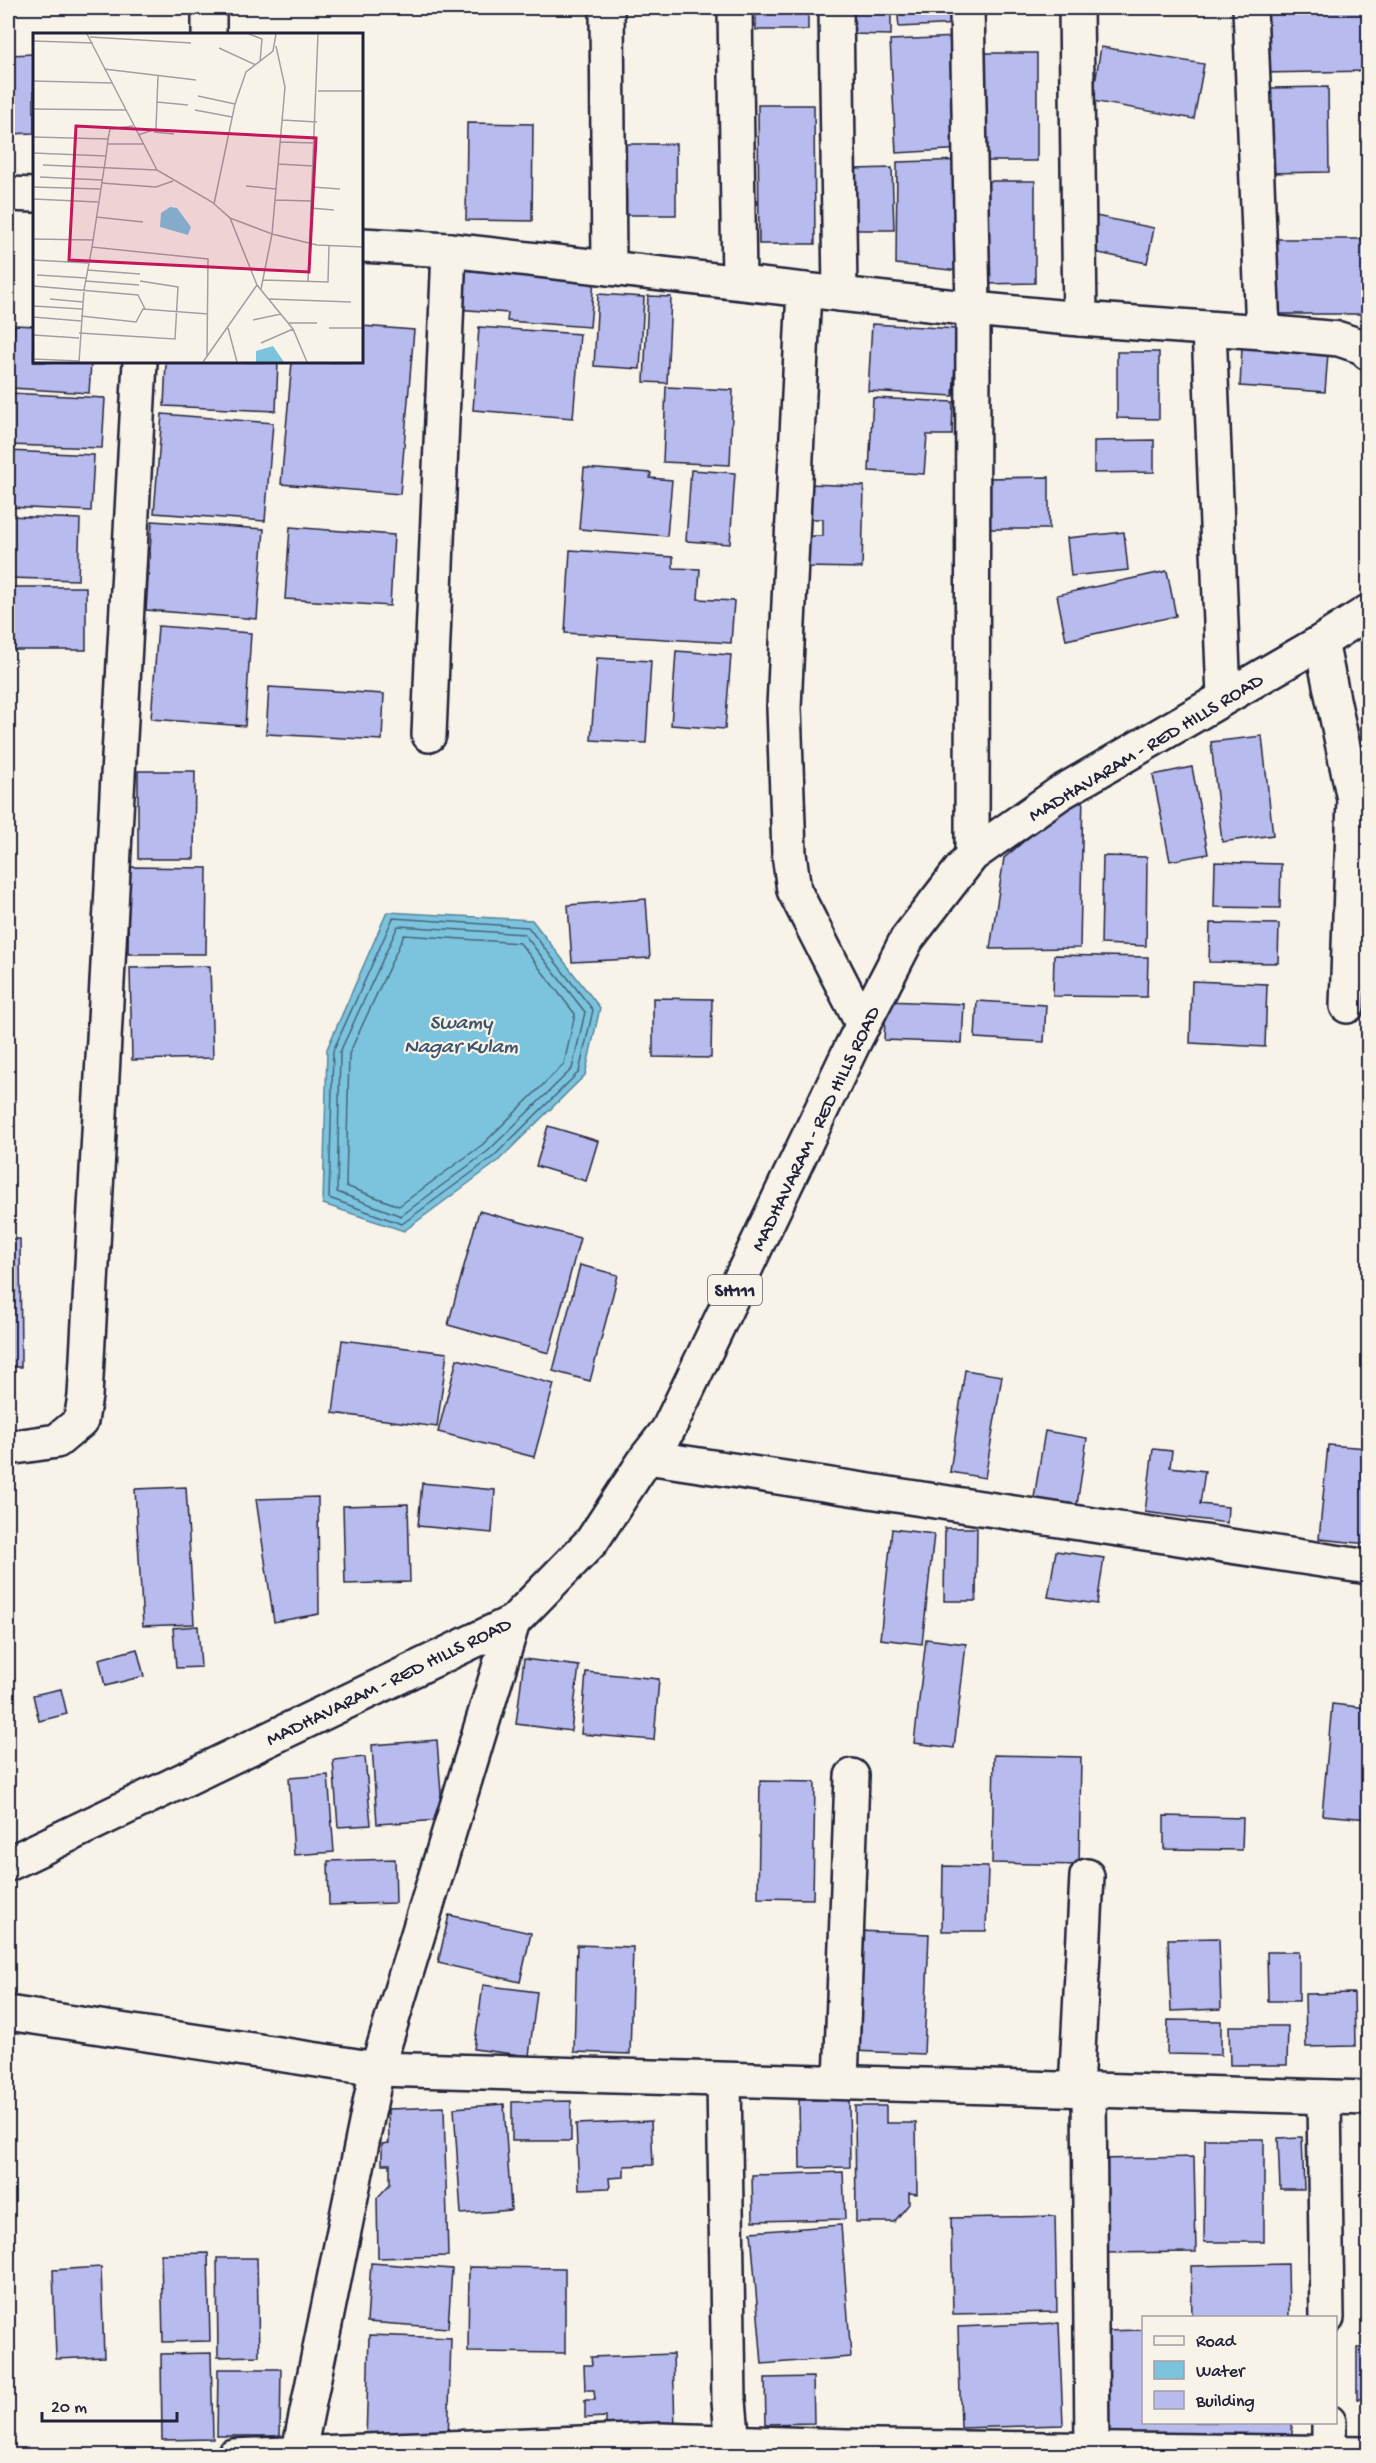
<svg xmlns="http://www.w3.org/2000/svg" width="1376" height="2463" font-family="'Gochi Hand',sans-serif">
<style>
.water{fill:#7cc4dd;stroke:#58839c;stroke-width:1.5}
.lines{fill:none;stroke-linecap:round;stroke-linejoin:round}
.shore{stroke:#46637c;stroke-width:1.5}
.building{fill:#b7bbed;stroke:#22223b;stroke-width:1.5}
.minor-casing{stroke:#22223b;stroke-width:38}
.major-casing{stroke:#22223b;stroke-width:38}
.minor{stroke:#f7f3e8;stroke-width:33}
.major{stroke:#f7f3e8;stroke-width:33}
.labels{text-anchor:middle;stroke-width:4.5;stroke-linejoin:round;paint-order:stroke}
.shield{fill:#f7f3e8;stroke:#62616f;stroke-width:1.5}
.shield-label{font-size:18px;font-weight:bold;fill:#22223b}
.street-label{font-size:20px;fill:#22223b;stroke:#f7f3e8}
.water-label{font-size:21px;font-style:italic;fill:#3d536c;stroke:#f7f3e8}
.inset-road{fill:none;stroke:#a29fa3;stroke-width:1.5}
.view{fill:#c2185b;fill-opacity:0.15;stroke:#c2185b;stroke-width:3}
.inset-edge{fill:none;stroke:#22223b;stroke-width:3}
</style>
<rect width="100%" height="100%" fill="#f7f3e8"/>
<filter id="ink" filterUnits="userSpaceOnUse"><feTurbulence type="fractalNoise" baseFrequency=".0167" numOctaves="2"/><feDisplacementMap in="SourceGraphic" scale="12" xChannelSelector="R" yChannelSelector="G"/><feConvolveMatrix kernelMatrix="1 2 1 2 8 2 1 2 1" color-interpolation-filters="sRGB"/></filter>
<g filter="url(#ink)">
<polygon class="water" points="387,912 532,920 600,1008 585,1075 497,1162 404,1231 323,1204 327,1049"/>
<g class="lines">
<g class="shore">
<polygon points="393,918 528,927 593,1010 579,1072 493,1157 402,1224 329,1198 333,1051"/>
<polygon points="398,926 524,934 585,1012 572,1069 488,1151 401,1216 337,1192 340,1052"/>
<polygon points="404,935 520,943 575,1014 564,1064 482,1145 399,1206 346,1186 349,1054"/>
</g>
</g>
<g class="building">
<rect x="756" y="8" width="52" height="22"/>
<polygon points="851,8 891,8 891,35 850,34"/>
<polygon points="897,8 959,8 960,24 899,27"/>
<polygon points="1259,8 1368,8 1368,71 1259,73"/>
<polygon points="959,37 965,149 896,153 890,40"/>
<polygon points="1101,47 1204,64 1194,119 1092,101"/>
<polygon points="980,53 1037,53 1037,161 981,161"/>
<polygon points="34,54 34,133 8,134 8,55"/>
<polygon points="1328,87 1329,172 1269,173 1269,88"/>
<polygon points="758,105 814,105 815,244 759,244"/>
<polygon points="467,123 533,124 532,221 466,220"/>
<rect x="621" y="144" width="55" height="71"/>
<polygon points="968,160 968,272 896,264 897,162"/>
<polygon points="892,168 894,230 854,230 853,169"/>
<polygon points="979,181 1035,181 1035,283 980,284"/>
<polygon points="1091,215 1154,228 1147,263 1084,250"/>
<polygon points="1270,239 1368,239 1368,314 1271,314"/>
<polygon points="459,270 594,279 590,327 507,321 508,313 456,309"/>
<polygon points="598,294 644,297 640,369 594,366"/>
<polygon points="648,296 671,297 667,383 644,382"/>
<polygon points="872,324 957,329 953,396 868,391"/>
<polygon points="15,325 34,326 34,362 91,362 89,393 12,388"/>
<polygon points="362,326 414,330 400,494 281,484 292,362 362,362"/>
<polygon points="479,327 580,334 573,418 473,410"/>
<polygon points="1242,347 1328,353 1325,392 1240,386"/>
<polygon points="1117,352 1159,352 1159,419 1117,418"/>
<polygon points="166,362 278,362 276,411 164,406"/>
<polygon points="666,387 733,390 730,465 663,462"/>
<polygon points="8,393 105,398 102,448 8,445"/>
<polygon points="873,398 953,402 952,435 927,435 924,474 869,471"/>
<polygon points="162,414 273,423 265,521 154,513"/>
<polygon points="1154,440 1154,472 1094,473 1094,441"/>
<polygon points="8,451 94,455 91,511 8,507"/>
<polygon points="584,468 651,473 650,478 672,480 667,536 579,529"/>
<polygon points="691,470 735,473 730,544 686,541"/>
<polygon points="1049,477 1049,529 986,529 985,478"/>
<polygon points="808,484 864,486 862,568 805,567 807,536 823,536 823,519 807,519"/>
<polygon points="8,516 80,519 78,580 8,578"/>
<polygon points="152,521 264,529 257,619 146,610"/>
<polygon points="290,527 394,535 390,606 285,599"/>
<polygon points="1124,532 1128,570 1071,576 1067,538"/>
<polygon points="570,550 673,557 673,568 700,569 698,599 734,601 731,643 565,633"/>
<polygon points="1167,571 1176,616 1066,640 1057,595"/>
<rect x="8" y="587" width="78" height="63"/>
<polygon points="158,626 251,633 245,726 151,719"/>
<polygon points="676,651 731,655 725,729 671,725"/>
<polygon points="597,658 651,661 646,743 591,740"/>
<polygon points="269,687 384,694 382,740 266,734"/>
<polygon points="1262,736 1273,835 1222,842 1211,742"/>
<polygon points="1192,767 1208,854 1170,861 1153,775"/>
<polygon points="138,771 195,771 194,859 138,859"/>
<polygon points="1083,791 1080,948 990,949 1004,858"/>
<polygon points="1103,856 1147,857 1146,946 1101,944"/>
<polygon points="1215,862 1281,864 1280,908 1214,907"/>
<polygon points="129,867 207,868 206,954 128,954"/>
<polygon points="646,899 650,958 572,962 568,905"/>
<polygon points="1210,923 1279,924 1278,963 1209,962"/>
<polygon points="1054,955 1148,957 1147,997 1053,996"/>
<polygon points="210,966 213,1058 132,1060 130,968"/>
<polygon points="1192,981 1267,984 1265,1047 1190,1043"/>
<polygon points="653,998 712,999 711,1058 653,1057"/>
<polygon points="886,1001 964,1004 962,1043 884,1040"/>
<polygon points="977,1001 1046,1005 1044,1042 975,1038"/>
<polygon points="548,1126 598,1141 586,1181 536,1166"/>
<polygon points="479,1211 580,1238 549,1353 448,1325"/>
<polygon points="8,1239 20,1239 21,1367 8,1367"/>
<polygon points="580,1265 618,1275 590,1381 553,1371"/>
<polygon points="342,1340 447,1353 437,1427 333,1413"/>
<polygon points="457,1359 554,1384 534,1457 438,1432"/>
<polygon points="965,1370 1002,1376 985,1478 950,1472"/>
<polygon points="1045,1431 1087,1438 1077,1505 1034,1498"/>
<polygon points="1328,1445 1368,1448 1368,1544 1319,1539"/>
<polygon points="1153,1449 1172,1451 1170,1467 1205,1471 1200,1504 1228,1507 1227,1523 1145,1512"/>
<polygon points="422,1483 495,1490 492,1533 418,1526"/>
<polygon points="186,1487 194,1624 143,1626 135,1489"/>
<polygon points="318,1497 319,1614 274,1622 256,1499"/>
<polygon points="408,1504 410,1582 345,1584 343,1506"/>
<polygon points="945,1528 977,1528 976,1601 944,1601"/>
<polygon points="892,1529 934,1534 922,1644 880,1639"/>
<polygon points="1056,1551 1104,1558 1097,1604 1048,1597"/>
<polygon points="198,1626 201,1667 176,1668 173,1628"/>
<polygon points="926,1639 966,1644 954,1748 914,1743"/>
<polygon points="137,1649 144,1676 105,1686 99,1659"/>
<polygon points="524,1659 579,1666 571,1731 516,1724"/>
<polygon points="586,1672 659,1679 654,1740 581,1734"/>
<polygon points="61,1689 67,1714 39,1721 33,1695"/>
<polygon points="1332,1704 1368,1708 1368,1819 1322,1815"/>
<polygon points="437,1740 443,1820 377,1824 372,1745"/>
<polygon points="994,1755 1081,1757 1079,1865 992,1863"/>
<polygon points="365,1757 371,1825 338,1827 333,1760"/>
<polygon points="328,1775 334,1852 294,1855 289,1778"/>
<polygon points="760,1781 815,1782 813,1899 758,1898"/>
<polygon points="1164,1816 1243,1818 1242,1850 1164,1849"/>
<polygon points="395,1859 396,1903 329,1905 328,1861"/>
<polygon points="943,1866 988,1867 986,1931 942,1931"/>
<polygon points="449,1915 531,1933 520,1982 438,1963"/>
<polygon points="858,1931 929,1934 924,2054 853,2051"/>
<polygon points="1219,1938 1221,2009 1171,2011 1168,1939"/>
<polygon points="577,1945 633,1947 630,2054 574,2052"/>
<polygon points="1267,1952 1299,1952 1299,2001 1268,2001"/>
<polygon points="483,1985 537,1992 529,2056 474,2049"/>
<polygon points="1354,1993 1355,2046 1306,2047 1305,1994"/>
<polygon points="1168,2020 1221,2021 1221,2055 1167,2054"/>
<polygon points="1229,2026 1288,2026 1287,2065 1230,2065"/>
<polygon points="849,2099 850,2167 800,2168 799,2100"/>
<polygon points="571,2101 571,2141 512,2141 512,2102"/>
<polygon points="504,2104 511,2210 461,2214 454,2108"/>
<polygon points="855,2106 886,2106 886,2123 916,2123 917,2194 909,2193 909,2204 894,2222 856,2222"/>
<polygon points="444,2107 448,2256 378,2258 377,2198 390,2184 390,2164 382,2164 382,2144 389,2143 388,2109"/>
<polygon points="651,2121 653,2165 624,2166 624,2177 609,2178 610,2188 579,2189 576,2124"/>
<polygon points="1302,2137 1304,2189 1280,2189 1278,2138"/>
<polygon points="1205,2139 1264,2139 1264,2242 1204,2242"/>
<polygon points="1194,2157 1196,2252 1103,2253 1101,2159"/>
<polygon points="843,2172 845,2219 753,2221 752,2175"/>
<polygon points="1055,2216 1057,2312 953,2314 951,2218"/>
<polygon points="841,2225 851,2357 762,2364 751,2232"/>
<polygon points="208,2253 210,2341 163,2342 161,2254"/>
<polygon points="217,2258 257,2258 259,2356 218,2357"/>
<polygon points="371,2263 452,2269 448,2328 367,2322"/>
<polygon points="1288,2264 1289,2318 1192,2318 1191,2266"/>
<polygon points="101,2267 104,2357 56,2359 53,2270"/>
<polygon points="469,2267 565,2268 565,2353 468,2352"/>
<polygon points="1059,2323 1063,2425 961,2428 958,2327"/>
<polygon points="1144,2330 1144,2422 1292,2422 1292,2437 1102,2441 1100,2331"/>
<polygon points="369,2335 451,2338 448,2444 366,2441"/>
<rect x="1357" y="2348" width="11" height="51"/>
<polygon points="211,2353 213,2439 162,2440 161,2354"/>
<polygon points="673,2354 675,2430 606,2432 606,2417 585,2418 585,2400 595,2400 594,2390 585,2390 584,2365 592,2365 591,2357"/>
<polygon points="218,2369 281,2369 280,2436 217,2436"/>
<polygon points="813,2377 814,2423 766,2424 765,2378"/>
</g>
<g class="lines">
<g class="minor-casing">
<g id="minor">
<polyline points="209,8 209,34"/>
<polyline points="607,8 609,268"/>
<polyline points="735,8 739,282"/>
<polyline points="836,8 840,294"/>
<polyline points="967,8 973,309 972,855"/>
<polyline points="1076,8 1080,319 1263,332"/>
<polyline points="1250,8 1263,332 1339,339 1366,348 1368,353"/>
<polyline points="8,194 34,195"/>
<polyline points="362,245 449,250 973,309 1080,319"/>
<polyline points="804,290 784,707 789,854 794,890 863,1025"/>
<polyline points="1209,329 1224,696"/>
<polyline points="1321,642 1354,799 1368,809"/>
<polyline points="429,735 449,250"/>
<polyline points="1347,1006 1354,799"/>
<polyline points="8,1448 57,1441 81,1421 85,1396 140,362"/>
<polyline points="647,1457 1368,1567"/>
<polyline points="513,1622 377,2069 1368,2098"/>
<polyline points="8,2013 377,2069 298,2456"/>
<polyline points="724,2080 729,2401 733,2444"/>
<polyline points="841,2082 852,1776"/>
<polyline points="1076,2090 1087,1876"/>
<polyline points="1089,2090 1092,2450"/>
<polyline points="1324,2097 1327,2318"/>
<polyline points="1329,2422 1329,2453"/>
<polyline points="233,2456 660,2440 877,2447 1368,2453"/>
</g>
</g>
<g class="major-casing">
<polyline id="major" points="8,1864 513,1622 592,1541 647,1457 668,1430 853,1044 907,939 972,855 1060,793 1321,642 1368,612"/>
</g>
<use href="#minor" class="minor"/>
<use href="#major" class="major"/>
</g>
</g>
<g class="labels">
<rect class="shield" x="708" y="1275" width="54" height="30" rx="4.5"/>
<g class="shield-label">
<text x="735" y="1296">SH111</text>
</g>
<g class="street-label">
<text transform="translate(1145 746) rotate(-31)" y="7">MADHAVARAM - RED HILLS ROAD</text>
<text transform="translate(814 1128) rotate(-64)" y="7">MADHAVARAM - RED HILLS ROAD</text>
<text transform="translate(388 1680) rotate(-26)" y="7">MADHAVARAM - RED HILLS ROAD</text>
</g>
<g class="water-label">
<text x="461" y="1028">Swamy<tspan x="461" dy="24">Nagar Kulam</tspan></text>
</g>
</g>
<g transform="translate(33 33)">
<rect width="330" height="330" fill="#f7f3e8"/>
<path d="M137,174L144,175L158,194L155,202L127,194L128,180ZM240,313L251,329H223V318Z" fill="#7cc4dd"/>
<path class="inset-road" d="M54,1L124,137L179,169L197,185L224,252L260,296L274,329M216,1L229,6L227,29M57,4L158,10M0,8L60,10M186,15L223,32M71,36L163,47M0,48L79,50M285,58H330M165,63L202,71M124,69L155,72M0,76L93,77M162,77L199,84M249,87L284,89M121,99L141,101M105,102L123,96L125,43M0,104L75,106L77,96L100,93M247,109L282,110M74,111H110M0,120L73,123L75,106M245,131L280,133M10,132L124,137M7,144L69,147M68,150L123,154L140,148M213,153L243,156M0,154L67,156M279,154L307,156M0,166L65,169M242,167L278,168M181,171L202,71L213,39L240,18L243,1M277,175L301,177M63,184L110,189M197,185L239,201L252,54L243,13M0,206L60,207M59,214L73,123M0,227L55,230M54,237L107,241M4,242L53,245M230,247L295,249L296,213M52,248L106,252M275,248L285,1M0,253L105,262L112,276M228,256L239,201L284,212L330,214M17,266L50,269M236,266L318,269M0,273L49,276M48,283L103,289L110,276L175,281M0,284L48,288M220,287L248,281M255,290H284M195,295L204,329M296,295H330M46,300L142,306L145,254L107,248M0,302L46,305M228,310L260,296M0,326L46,328M46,329L51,257L59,214L175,226L174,324M170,329L224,252"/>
<path class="view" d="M43,93L283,105L276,239L36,227Z"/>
<rect width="330" height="330" class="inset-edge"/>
</g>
<rect width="1376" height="2463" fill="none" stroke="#f7f3e8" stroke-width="30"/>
<rect x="15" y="15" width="1346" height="2433" fill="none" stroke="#22223b" stroke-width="2" filter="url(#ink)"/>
<rect x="1142" y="2316" width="195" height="108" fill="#f7f3e8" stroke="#a29fa3" stroke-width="1.5"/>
<rect x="1154" y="2336" width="30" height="9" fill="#f7f3e8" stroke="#a29fa3" stroke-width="1.5"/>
<text x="1196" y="2346" font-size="18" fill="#22223b">Road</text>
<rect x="1154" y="2361" width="30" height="18" fill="#7cc4dd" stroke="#a29fa3" stroke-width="1.5"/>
<text x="1196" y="2376" font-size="18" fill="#22223b">Water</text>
<rect x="1154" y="2391" width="30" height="18" fill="#b7bbed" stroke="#a29fa3" stroke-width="1.5"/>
<text x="1196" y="2406" font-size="18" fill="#22223b">Building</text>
<path d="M42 2412v9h135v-9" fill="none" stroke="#22223b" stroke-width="3"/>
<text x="51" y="2412" font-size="18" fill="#22223b" stroke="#f7f3e8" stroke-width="4.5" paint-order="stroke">20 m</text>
</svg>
